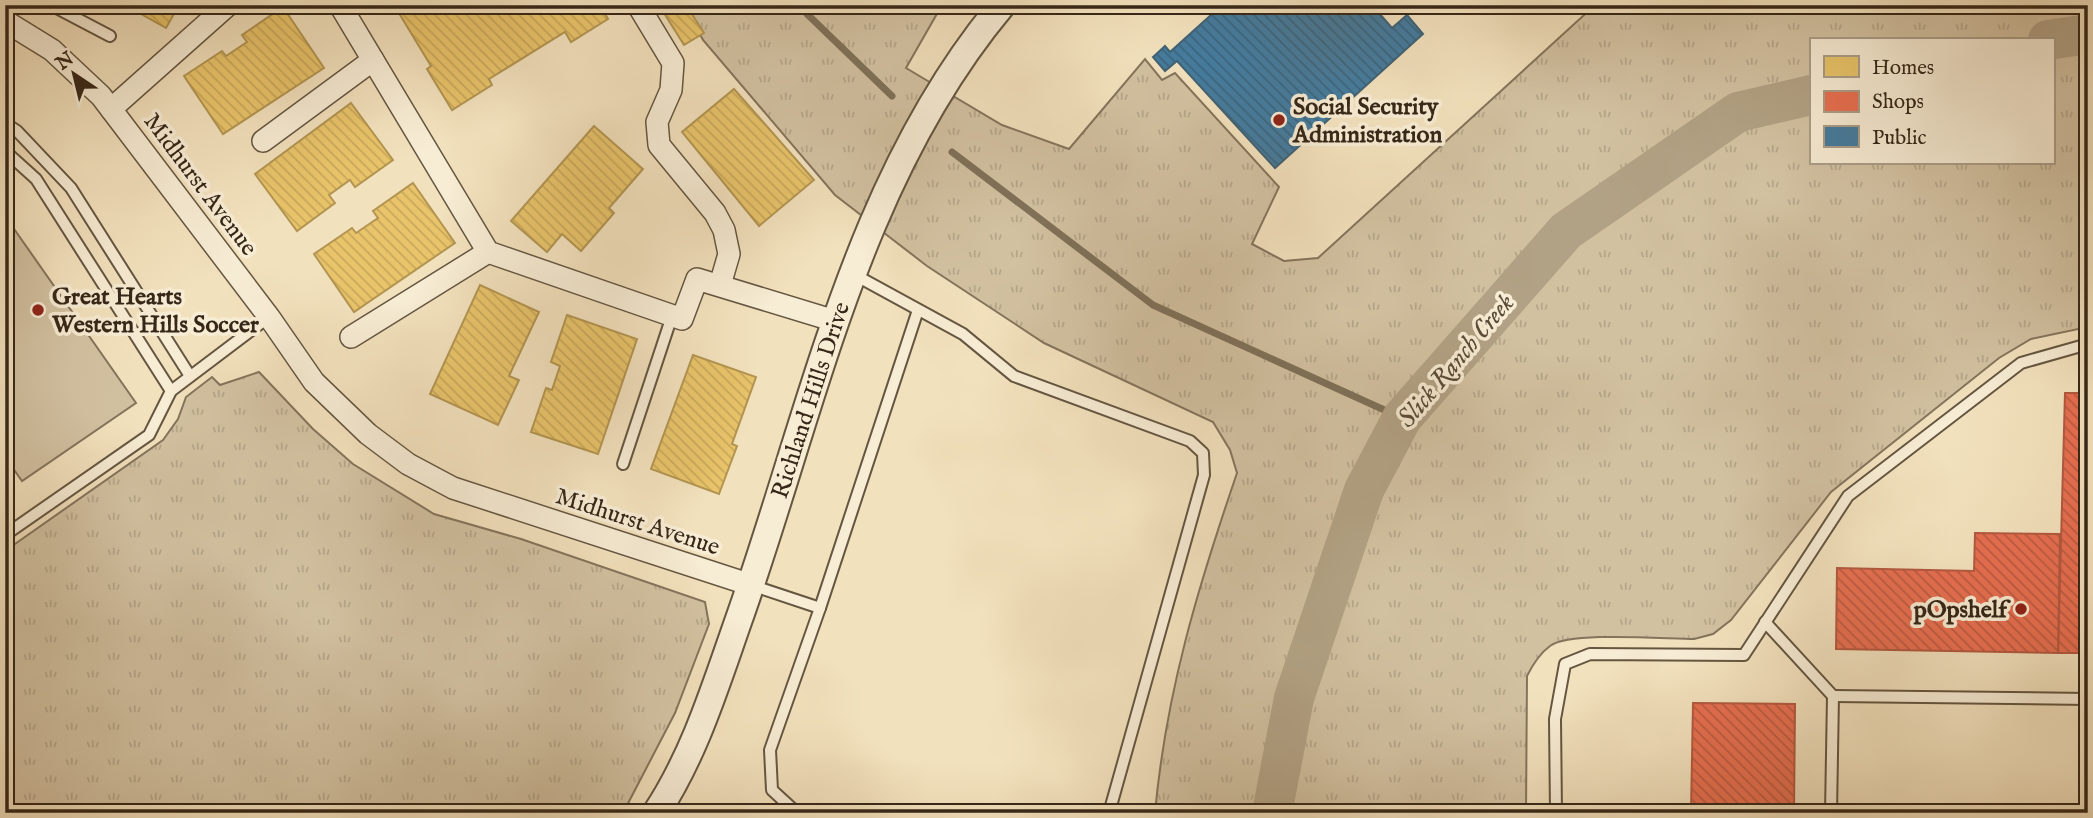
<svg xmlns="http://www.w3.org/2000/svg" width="2093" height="818" font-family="'IM FELL English',serif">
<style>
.grass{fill:url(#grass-tufts);stroke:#84745c;stroke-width:2;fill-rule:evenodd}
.pitch{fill:#d2c1a1;stroke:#84745c;stroke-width:2}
.homes{fill:url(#homes-back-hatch);stroke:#b39551;stroke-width:2}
.shops{fill:url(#shops-back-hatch);stroke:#b25940;stroke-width:2}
.public{fill:url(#public-back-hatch);stroke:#406275;stroke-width:2}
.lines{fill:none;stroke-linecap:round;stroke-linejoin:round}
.stream{stroke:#807159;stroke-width:7}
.river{stroke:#b2a285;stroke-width:40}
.service-casing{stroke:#655641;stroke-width:14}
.minor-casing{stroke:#655641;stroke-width:24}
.tertiary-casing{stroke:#655641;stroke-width:30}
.service{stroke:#f7ecd4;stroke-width:10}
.minor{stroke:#f7ecd4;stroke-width:21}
.tertiary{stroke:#f7ecd4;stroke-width:26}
.poi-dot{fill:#8f2418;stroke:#f7ecd4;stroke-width:2.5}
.labels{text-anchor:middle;stroke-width:7;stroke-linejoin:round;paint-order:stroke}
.poi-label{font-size:24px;font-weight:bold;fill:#362718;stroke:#f7ecd4;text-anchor:start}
.street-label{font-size:24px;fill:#362718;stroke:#f7ecd4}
.water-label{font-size:26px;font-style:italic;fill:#5b4c39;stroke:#f7ecd4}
</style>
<defs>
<pattern id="grass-tufts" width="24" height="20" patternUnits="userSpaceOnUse" patternTransform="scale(1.75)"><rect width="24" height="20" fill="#d2c1a1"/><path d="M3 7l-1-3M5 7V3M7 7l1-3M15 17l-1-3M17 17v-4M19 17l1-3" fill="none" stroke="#b5a68a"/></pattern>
<pattern id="homes-back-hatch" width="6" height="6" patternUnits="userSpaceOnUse" patternTransform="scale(1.75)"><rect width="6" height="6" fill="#e9c46a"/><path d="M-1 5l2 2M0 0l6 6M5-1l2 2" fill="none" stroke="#c8a85b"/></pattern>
<pattern id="shops-back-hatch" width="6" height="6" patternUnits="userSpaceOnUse" patternTransform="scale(1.75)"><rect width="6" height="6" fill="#e76f51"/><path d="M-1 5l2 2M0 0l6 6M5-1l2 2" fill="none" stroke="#bc5b42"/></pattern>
<pattern id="public-back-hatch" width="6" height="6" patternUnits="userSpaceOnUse" patternTransform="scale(1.75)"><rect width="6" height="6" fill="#457b9d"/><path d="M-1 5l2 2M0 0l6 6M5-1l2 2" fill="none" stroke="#3a657f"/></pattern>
</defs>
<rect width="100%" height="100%" fill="#f2e1bd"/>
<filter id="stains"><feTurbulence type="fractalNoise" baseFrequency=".00286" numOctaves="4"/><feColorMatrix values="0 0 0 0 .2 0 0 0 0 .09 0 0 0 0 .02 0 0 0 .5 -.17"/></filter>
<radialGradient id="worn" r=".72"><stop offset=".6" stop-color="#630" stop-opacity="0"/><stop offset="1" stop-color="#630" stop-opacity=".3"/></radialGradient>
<g class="grass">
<path d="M684,5H942L906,68L1002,125L1069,149L1145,59L1162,80L1175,73L1279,187L1252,244L1284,261L1318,258L1595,5H2088V327L2031,339L1999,358L1831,492L1731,620L1713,634L1694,639C1665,639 1570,631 1550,646C1539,654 1533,664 1527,676L1526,813H1155C1166,692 1198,587 1237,473L1230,450L1213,422L1044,343L927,266L835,195L703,40ZM1811,40H2053V163H1811Z"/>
<polygon points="259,372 313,429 353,464 434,514 521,539 705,602 709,624 675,713 623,813 5,813 5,551 163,440 178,419 186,397 212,377 220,385"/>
</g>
<polygon class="pitch" points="5,216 136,403 22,481 5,457"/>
<g class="homes">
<polygon points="125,5 179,5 166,28"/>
<polygon points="394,5 600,5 608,19 571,42 565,32 489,79 492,85 452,110 427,69 431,66"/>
<polygon points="659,5 686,5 704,33 684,45"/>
<polygon points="283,7 324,68 223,134 184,76 222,51 226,56 247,42 242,35"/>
<polygon points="734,89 814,180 759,226 682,132"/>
<polygon points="351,103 393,160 355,187 350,180 329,195 335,203 297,231 255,174"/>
<polygon points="594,126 643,169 609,208 614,213 581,251 562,234 547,252 511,221"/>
<polygon points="413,183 455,243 354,312 314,254 352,228 356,233 378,218 373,211"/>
<polygon points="480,285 539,312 509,376 519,380 498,425 430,394"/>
<polygon points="567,315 637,339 598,454 531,432 546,388 552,390 560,366 551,362"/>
<polygon points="693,355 756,377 732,444 737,446 719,494 651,469"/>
</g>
<g class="shops">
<polygon points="2065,393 2088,393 2088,653 2058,653"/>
<polygon points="1975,533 2060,534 2058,653 1836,649 1837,568 1974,571"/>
<polygon points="1693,703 1795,704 1794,813 1691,813"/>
</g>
<polygon class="public" points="1222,5 1372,5 1392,28 1407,15 1423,34 1275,168 1177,61 1165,71 1153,57 1165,46 1170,52"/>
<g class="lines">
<g class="stream">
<polyline points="801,5 807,14 892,96"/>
<polyline points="952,152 1153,305 1402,418"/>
</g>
<g class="river">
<polyline points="2048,40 2088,34"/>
<polyline points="1272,813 1294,698 1364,490 1402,418 1566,231 1738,112 1811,95"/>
</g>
<g class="service-casing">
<g id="service">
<polyline points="51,5 110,36"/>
<polyline points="5,123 17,131 71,188 190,376"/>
<polyline points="5,151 36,179 171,391"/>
<polyline points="855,275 963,334 1014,376 1190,441 1203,453 1204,475 1109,813"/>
<polyline points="623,464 672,316"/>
<polyline points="5,535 149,435 171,391 269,317"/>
<polyline points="751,585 820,608 770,750 772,790 797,813"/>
<polyline points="820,608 918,310"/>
<polyline points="1765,622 1833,696 1831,813"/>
<polyline points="1833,696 2088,699"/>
<polyline points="1556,813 1555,719 1565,664 1590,654 1744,655 1848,496 2021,363 2088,344"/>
</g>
</g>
<g class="minor-casing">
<g id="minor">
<polyline points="340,5 488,252 682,319 697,279 835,321"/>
<polyline points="638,5 673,63 671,90 657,122 659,145 715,213 724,230 729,254 720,285"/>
<polyline points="5,21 52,50 101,96 269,317 314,382 368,434 408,464 453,488 751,585"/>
<polyline points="111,109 228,5"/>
<polyline points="263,141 373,60"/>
<polyline points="351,337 488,252"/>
</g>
</g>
<g class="tertiary-casing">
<path id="tertiary" d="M656,813C695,754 716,684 739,619C813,410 856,179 1002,5"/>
</g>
<use href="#service" class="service"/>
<use href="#minor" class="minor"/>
<use href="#tertiary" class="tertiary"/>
</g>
<g class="poi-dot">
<circle cx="1279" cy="120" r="7"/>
<circle cx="38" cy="310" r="7"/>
<circle cx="2021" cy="609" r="7"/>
</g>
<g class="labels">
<g class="poi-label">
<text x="1293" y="114">Social Security<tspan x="1293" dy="28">Administration</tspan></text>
<text x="52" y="304">Great Hearts<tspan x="52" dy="28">Western Hills Soccer</tspan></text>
<text x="2007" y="617" text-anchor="end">pOpshelf</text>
</g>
<g class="street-label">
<text transform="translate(201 184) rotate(53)" y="8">Midhurst Avenue</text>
<text transform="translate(810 400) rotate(-72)" y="8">Richland Hills Drive</text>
<text transform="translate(638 521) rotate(18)" y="8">Midhurst Avenue</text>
</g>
<g class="water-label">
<text transform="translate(1455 360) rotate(-50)" y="9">Slick Ranch Creek</text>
</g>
</g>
<rect width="2093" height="818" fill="none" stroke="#f2e1bd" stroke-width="28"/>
<rect x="7" y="7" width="2079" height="804" fill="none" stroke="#362718" stroke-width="3.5"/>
<rect x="14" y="14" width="2065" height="790" fill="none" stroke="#362718" stroke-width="2"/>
<rect x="1810" y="38" width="245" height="126" fill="#f7ecd4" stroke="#aa9d89" stroke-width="2"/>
<rect x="1824" y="56" width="35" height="21" fill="#e9c46a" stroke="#aa9d89" stroke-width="2"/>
<text x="1872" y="74" font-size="21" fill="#362718">Homes</text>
<rect x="1824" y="91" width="35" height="21" fill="#e76f51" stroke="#aa9d89" stroke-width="2"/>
<text x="1872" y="108" font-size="21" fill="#362718">Shops</text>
<rect x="1824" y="126" width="35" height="21" fill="#457b9d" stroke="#aa9d89" stroke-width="2"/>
<text x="1872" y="144" font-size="21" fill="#362718">Public</text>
<g transform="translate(74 74) rotate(325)" stroke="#f7ecd4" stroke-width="5" paint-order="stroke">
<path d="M0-5L12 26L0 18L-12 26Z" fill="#362718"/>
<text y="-10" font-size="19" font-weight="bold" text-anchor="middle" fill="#362718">N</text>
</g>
<rect width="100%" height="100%" filter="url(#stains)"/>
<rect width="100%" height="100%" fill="url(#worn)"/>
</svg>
